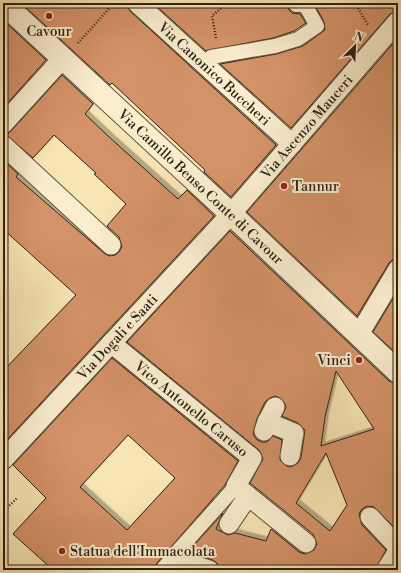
<svg xmlns="http://www.w3.org/2000/svg" width="401" height="573" font-family="'Libre Bodoni',serif">
<style>
.building{fill:#d49268;stroke:#2d2014;fill-rule:evenodd;filter:url(#shadow)}
.lines{fill:none;stroke-linecap:round;stroke-linejoin:round}
.pedestrian-casing{stroke:#60513c;stroke-width:16}
.minor-casing{stroke:#60513c;stroke-width:21}
.tertiary-casing{stroke:#60513c;stroke-width:24}
.path{stroke:#2d2014;stroke-width:2.5;stroke-dasharray:1 2;stroke-linecap:butt}
.pedestrian{stroke:#faeecf;stroke-width:14}
.minor{stroke:#faeecf;stroke-width:19}
.tertiary{stroke:#faeecf;stroke-width:22}
.poi-dot{fill:#8f2418;stroke:#faeecf;stroke-width:1.5}
.labels{text-anchor:middle;stroke-width:4;stroke-linejoin:round;paint-order:stroke}
.poi-label{font-size:14px;fill:#2d2014;stroke:#faeecf;text-anchor:start}
.street-label{font-size:14px;fill:#2d2014;stroke:#faeecf}
</style>
<defs>
<filter id="shadow"><feDropShadow dx="3.5" dy="-3.5" stdDeviation="0" flood-color="#0004"/></filter>
</defs>
<rect width="100%" height="100%" fill="#f8e5b5"/>
<filter id="stains"><feTurbulence type="fractalNoise" baseFrequency=".005" numOctaves="4"/><feColorMatrix values="0 0 0 0 .2 0 0 0 0 .09 0 0 0 0 .02 0 0 0 .5 -.17"/></filter>
<radialGradient id="worn" r=".72"><stop offset=".6" stop-color="#630" stop-opacity="0"/><stop offset="1" stop-color="#630" stop-opacity=".3"/></radialGradient>
<g class="building">
<polygon points="21,3 126,3 130,11 276,145 231,197 204,172 205,170 112,83 110,85"/>
<polygon points="153,3 288,3 289,10 292,13 300,14 306,23 294,31 273,38 206,51"/>
<polygon points="314,3 398,3 398,10 390,14 291,128 220,64 276,54 303,46 325,30 324,22"/>
<polygon points="3,20 46,60 3,108"/>
<polygon points="398,38 398,258 393,259 389,263 357,316 247,212"/>
<polygon points="62,75 93,104 85,114 108,136 178,199 187,190 214,216 3,444 3,371 76,295 3,229 3,160 18,174 16,177 104,253 109,256 115,255 119,252 122,247 119,237 107,226 126,204 94,174 96,173 54,135 33,158 6,135 11,131"/>
<path d="M230,231L389,381L398,384V531L374,507L367,506L362,509L359,514L362,525L386,550L375,570H220L217,563L213,560L188,552L223,513L216,529L228,535L235,533L266,541L271,529L299,552L305,554L314,550L317,544L313,534L250,483L263,459L259,450L127,342ZM336,371L374,429L321,446L325,417ZM275,396L280,398L284,402L286,407L282,416L298,423L305,430L301,458L298,463L293,466L288,467L280,460L282,440L273,436L267,442H261L256,439L253,434L257,419L265,402L270,398ZM326,453L347,505L330,531L296,503Z"/>
<polygon points="398,290 398,355 373,332"/>
<path d="M112,358L238,461L225,485L157,563L154,570H53L13,534L46,498L13,465ZM128,435L175,478L127,530L80,487Z"/>
</g>
<g class="lines">
<g class="pedestrian-casing">
<g id="pedestrian">
<polyline points="211,57 275,46 298,39 317,26 305,5 296,5"/>
<polyline points="176,553 236,486"/>
</g>
</g>
<g class="minor-casing">
<g id="minor">
<path id="s1" d="M137,3L292,144"/>
<polyline points="3,124 63,58"/>
<polyline points="3,145 111,245"/>
<polyline points="358,336 398,269"/>
<path id="s2" d="M111,343L252,458L236,486L306,543"/>
<polyline points="267,422 275,407"/>
<polyline points="264,431 267,422 294,433 290,456"/>
<path id="s3" d="M3,460L231,214L398,21"/>
<polyline points="370,517 398,547"/>
<polyline points="229,524 248,496"/>
<polyline points="165,570 175,559 209,570"/>
<polyline points="386,570 398,551"/>
</g>
</g>
<g class="tertiary-casing">
<g id="tertiary">
<path id="s4" d="M3,3L231,214L398,372"/>
</g>
</g>
<g class="path">
<polyline points="355,3 368,25"/>
<polyline points="216,38 212,16 227,3"/>
<polyline points="78,43 114,3"/>
<polyline points="3,512 17,498"/>
</g>
<use href="#pedestrian" class="pedestrian"/>
<use href="#minor" class="minor"/>
<use href="#tertiary" class="tertiary"/>
</g>
<g class="poi-dot">
<circle cx="49" cy="16" r="4"/>
<circle cx="284" cy="186" r="4"/>
<circle cx="359" cy="360" r="4"/>
<circle cx="62" cy="551" r="4"/>
</g>
<g class="labels">
<g class="poi-label">
<text x="49" y="36" text-anchor="middle">Cavour</text>
<text x="292" y="191">Tannur</text>
<text x="351" y="365" text-anchor="end">Vinci</text>
<text x="70" y="556">Statua dell'Immacolata</text>
</g>
<g class="street-label">
<text dy="5" stroke="none"><textPath href="#s1" startOffset="105">Via Canonico Buccheri</textPath></text>
<text dy="5" stroke="none"><textPath href="#s3" startOffset="451">Via Ascenzo Mauceri</textPath></text>
<text dy="5" stroke="none"><textPath href="#s4" startOffset="270">Via Camillo Benso Conte di Cavour</textPath></text>
<text dy="5" stroke="none"><textPath href="#s3" startOffset="168">Via Dogali e Saati</textPath></text>
<text dy="5" stroke="none"><textPath href="#s2" startOffset="104">Vico Antonello Caruso</textPath></text>
</g>
</g>
<rect width="401" height="573" fill="none" stroke="#f8e5b5" stroke-width="16"/>
<rect x="4" y="4" width="393" height="565" fill="none" stroke="#2d2014" stroke-width="2"/>
<rect x="8" y="8" width="385" height="557" fill="none" stroke="#2d2014"/>
<g transform="translate(355 46) rotate(24)" stroke="#faeecf" stroke-width="3" paint-order="stroke">
<path d="M0-3L7 15L0 10L-7 15Z" fill="#2d2014"/>
<text y="-6" font-size="11" font-weight="bold" text-anchor="middle" fill="#2d2014">N</text>
</g>
<rect width="100%" height="100%" filter="url(#stains)"/>
<rect width="100%" height="100%" fill="url(#worn)"/>
</svg>
